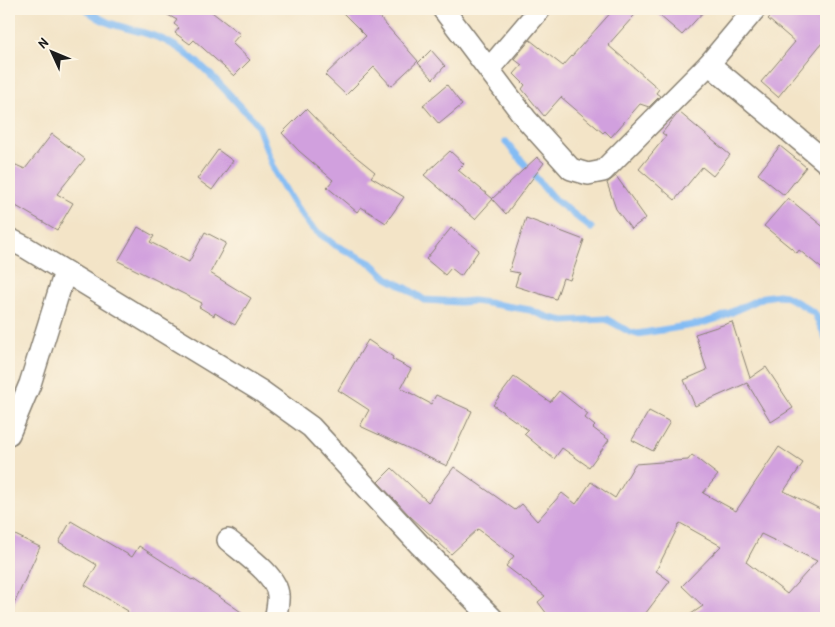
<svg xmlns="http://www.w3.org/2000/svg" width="835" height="627" font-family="'Patrick Hand',sans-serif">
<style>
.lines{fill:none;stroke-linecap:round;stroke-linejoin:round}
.stream{stroke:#83bcf4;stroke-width:7}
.building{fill:#d1a0de;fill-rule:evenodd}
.street-casing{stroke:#888072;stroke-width:24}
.street{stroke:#fff;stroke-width:21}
</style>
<rect width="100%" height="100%" fill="#fcf5e5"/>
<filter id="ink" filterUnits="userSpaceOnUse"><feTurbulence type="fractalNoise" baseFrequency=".02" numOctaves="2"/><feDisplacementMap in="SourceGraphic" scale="10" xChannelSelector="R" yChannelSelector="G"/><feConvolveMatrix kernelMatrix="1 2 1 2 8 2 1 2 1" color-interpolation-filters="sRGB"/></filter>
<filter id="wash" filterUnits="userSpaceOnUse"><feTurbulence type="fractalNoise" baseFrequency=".0096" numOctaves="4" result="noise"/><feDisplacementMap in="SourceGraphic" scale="20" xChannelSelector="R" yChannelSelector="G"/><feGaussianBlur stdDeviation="1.12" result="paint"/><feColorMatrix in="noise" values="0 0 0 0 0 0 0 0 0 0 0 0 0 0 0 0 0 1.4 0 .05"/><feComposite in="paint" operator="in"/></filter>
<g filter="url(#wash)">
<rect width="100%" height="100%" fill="#f3e4c7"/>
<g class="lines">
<g class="stream">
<path d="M86,9C110,30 139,27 166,41C202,59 226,93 254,120L258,126L275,172L293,203L312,228L335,245L372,264L387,278L406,288L424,300L460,302L473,301L488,303L530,310L550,318L564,321L606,319L630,332L637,334L699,324L719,318L764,297L778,295L785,296L804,306L815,314L826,338"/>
<polyline points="506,142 552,197 591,228"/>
<polyline points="826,364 825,372 826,377"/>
</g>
</g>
<g id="blocks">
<g class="building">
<polygon points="157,9 208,9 240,34 232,43 250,60 234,76 194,40 190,44 175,33 179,28 174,24 177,20"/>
<polygon points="339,9 372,9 418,61 391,86 374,67 346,95 325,75 366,36"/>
<polygon points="614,9 640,9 608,45 659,89 656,93 660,96 649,107 640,104 611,137 605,131 603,133 561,97 544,116 522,89 525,85 514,74 522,65 514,59 530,40 563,66"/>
<polygon points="652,9 706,9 682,35"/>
<polygon points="777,9 826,9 826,38 778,97 761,82 795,42 768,19"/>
<polygon points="431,50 445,66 433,79 418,63"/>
<polygon points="447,85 462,105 439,124 423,105"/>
<polygon points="306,109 339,143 375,172 371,177 404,197 386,223 361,207 357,212 327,187 333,180 299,151 282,133"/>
<polygon points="679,112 730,155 713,176 702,167 675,200 639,169 666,136 662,133"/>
<polygon points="52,134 85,159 57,194 73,203 57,230 9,202 9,162 25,169"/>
<polygon points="780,146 806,167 784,195 758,174"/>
<polygon points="218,150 233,161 212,190 197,179"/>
<polygon points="450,151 464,164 458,170 493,199 475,219 424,175"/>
<polygon points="537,157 544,163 506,214 492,199"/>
<polygon points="616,176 646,218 631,229 616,209 607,183"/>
<polygon points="788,198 826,229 826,272 799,250 797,253 764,226"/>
<polygon points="526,218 584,240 570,280 563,278 556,299 515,286 519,273 509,271"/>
<polygon points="138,227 154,236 150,242 189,262 205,232 226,243 210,273 251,298 235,325 215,313 214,316 199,307 202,303 118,261"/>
<polygon points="451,228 479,250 461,276 451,268 445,275 426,259"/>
<polygon points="732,322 750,378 766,367 793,408 771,422 747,383 695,406 684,380 707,370 695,334"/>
<polygon points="368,340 393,357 392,359 411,369 401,388 431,404 436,395 472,411 447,466 360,426 369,410 338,390"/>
<polygon points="514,377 550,402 559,391 588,414 585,418 595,426 593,428 609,440 589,467 562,448 554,459 524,434 528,430 493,405"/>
<polygon points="649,411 670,422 653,451 632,440"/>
<path d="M779,447L803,463L784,491L826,512V618H685L703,606L682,586L721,546L680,523L656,571L670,581L642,618H550L538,602L545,596L506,566L514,556L478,529L451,554L410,516L378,482L392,468L428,502L454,467L515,510L522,504L537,521L562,493L576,504L591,482L615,498L635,464L688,460L692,455L718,475L703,493L736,511ZM761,534L817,561L787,594L746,562Z"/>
<polygon points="71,521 132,557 139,546 192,580 193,579 250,618 123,618 128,611 85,585 97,565 59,542"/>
<polygon points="9,532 40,547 9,615"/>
</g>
</g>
</g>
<g filter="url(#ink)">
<use href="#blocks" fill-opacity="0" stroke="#888072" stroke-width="1"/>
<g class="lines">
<g class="street-casing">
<g id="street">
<polyline points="443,9 526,119 571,169 588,174 603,171 709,64 755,9"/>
<polyline points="709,64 826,162"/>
<polyline points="489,69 540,9"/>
<polyline points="9,239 25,247 261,391 311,427 419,544 492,618"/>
<polyline points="9,434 30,384 65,272"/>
<path d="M228,540C243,553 277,575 278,595C279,602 276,611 276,618"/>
</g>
</g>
<use href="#street" class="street"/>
</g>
</g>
<rect width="835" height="627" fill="none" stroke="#fcf5e5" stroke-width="30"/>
<g transform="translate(52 52) rotate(314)" stroke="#fcf5e5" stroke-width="4" paint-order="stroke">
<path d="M0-4L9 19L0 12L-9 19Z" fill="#1c1c1c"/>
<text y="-8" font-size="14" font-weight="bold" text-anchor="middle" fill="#1c1c1c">N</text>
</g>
</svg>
